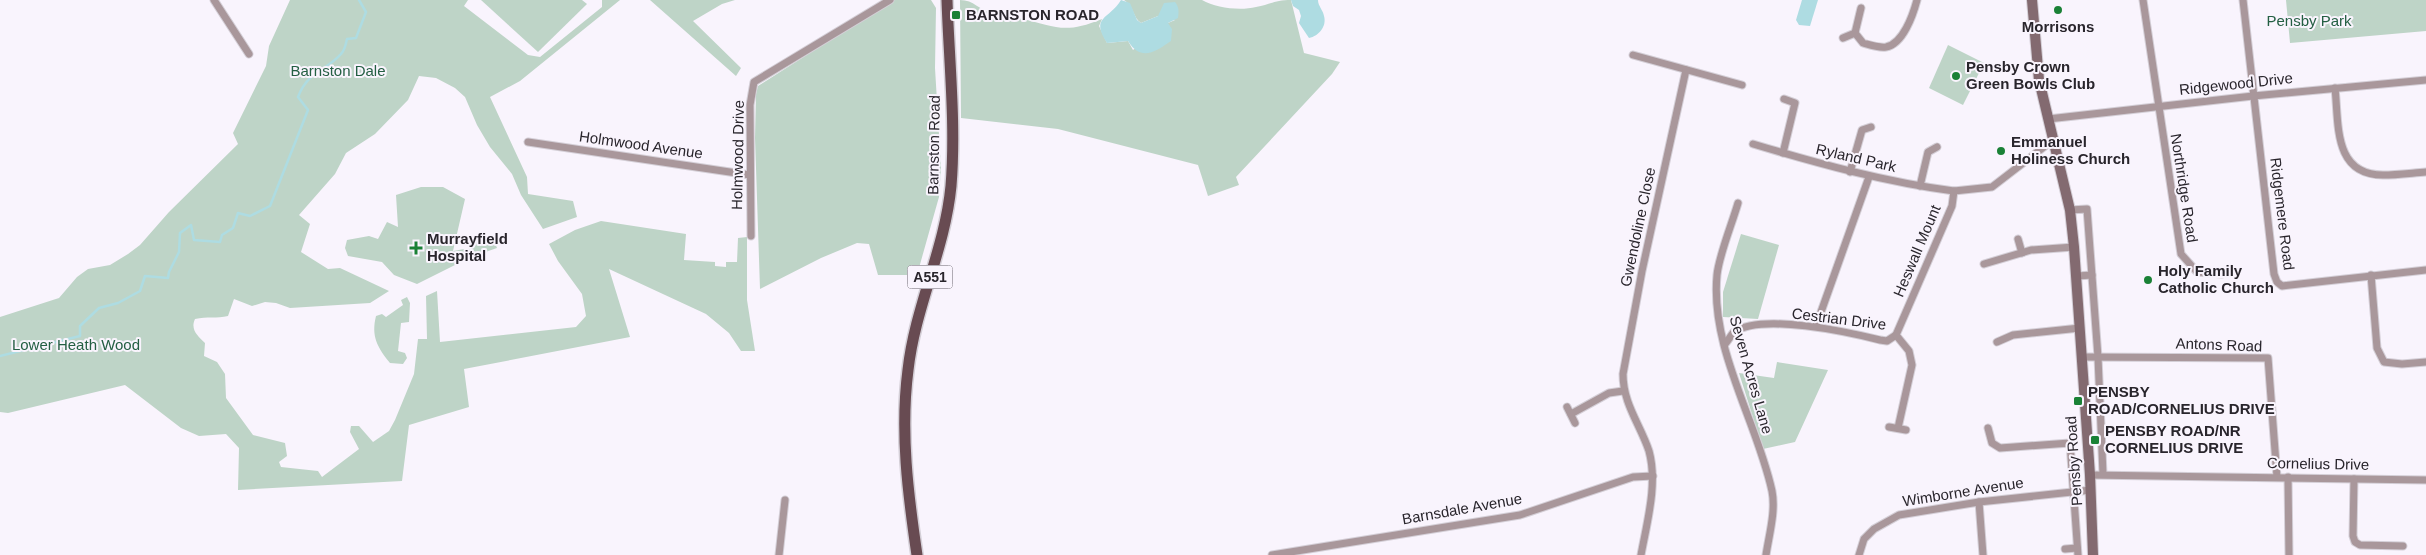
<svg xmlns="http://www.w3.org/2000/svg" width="2426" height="555" font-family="Arial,sans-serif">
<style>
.green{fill:#bed4c7}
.water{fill:#aedce2}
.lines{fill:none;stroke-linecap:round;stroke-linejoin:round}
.stream{stroke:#aedce2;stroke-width:2.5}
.street-casing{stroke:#d4cfd7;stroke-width:9}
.secondary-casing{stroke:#d4cfd7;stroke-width:12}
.primary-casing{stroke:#d4cfd7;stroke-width:14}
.street{stroke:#a9979b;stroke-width:7}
.secondary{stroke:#836a70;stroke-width:10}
.primary{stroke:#684b52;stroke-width:11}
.poi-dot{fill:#1a8136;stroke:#f9f4fd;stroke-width:2}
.labels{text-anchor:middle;stroke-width:4;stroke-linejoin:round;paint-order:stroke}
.shield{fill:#f9f4fd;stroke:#67636b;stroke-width:1}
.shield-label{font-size:14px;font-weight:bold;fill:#29252c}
.poi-label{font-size:15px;font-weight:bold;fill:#29252c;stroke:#f9f4fd;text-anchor:start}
.park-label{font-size:15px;fill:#245f43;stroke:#f9f4fd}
.street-label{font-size:15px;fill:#29252c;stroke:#f9f4fd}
</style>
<rect width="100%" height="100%" fill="#f9f4fd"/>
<g class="green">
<path d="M290,0H468L464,6L528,55L540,57L602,7V0H620L520,81L490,97L527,177L528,194L573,201L577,217L543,229L521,195L512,174L490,147L477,125L465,97L455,88L436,78L419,76L408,100L375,134L346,153L335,174L299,215L310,224L301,252L328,269L340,268L389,291L370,303L290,308L276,303L265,302L252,306L234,299L228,316C217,319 207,316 195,319C190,330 198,336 205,343L204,356L217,362L225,374L226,398L253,435L285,443L287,456L279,462L281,467L318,471L322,477L359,449L350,432L351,426H359L373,442L389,431L395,420L414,374L418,339H427L426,296L437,291L440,342L576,327L586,316L582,294L558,261L549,244L575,230L601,221L686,234L684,260L715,262V266L726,267V262H737L738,238L747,237V300L755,351H741L729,333L706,314L609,269L630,337L464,369L469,407L409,425L402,481L238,490L239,448L226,434L199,436L181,428L125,385L8,413L0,412V317L59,298L77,277L88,269L110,265L128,254L140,245L169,212L238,144L233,133L266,66L269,46Z"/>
<polygon points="481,0 582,0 587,4 538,52"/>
<polygon points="650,0 735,0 722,4 693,21 741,68 736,76"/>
<polygon points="893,0 931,0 936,8 935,68 941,168 939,197 917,275 878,275 869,244 857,243 821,258 760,289 755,138 756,94 758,86"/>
<path d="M960,0C974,0 979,10 991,13C1000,16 1010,16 1018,18C1056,26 1063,35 1102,19L1099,26L1107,43L1128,41L1133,50L1168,23L1175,20L1158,16L1141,23C1133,18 1134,6 1124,0H1202C1216,8 1240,11 1256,7C1271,4 1275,0 1291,0L1304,53L1340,62L1332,74L1236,177L1239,185L1208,196L1198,165L1058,129L961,118Z"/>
<polygon points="2286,0 2426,0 2426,31 2290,43"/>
<polygon points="1948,45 1984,63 1963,105 1929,88"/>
<polygon points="421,187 443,187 465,199 453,251 470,248 472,242 492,236 497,248 471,257 417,284 394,275 382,262 348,256 345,248 347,240 369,236 378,239 387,222 398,227 396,195"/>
<polygon points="1741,234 1779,245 1758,319 1723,317 1723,292"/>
<path d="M407,297L410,303L409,322L401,323L398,351L405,353L407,358L403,364L390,363C377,347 371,336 376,316L382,314L386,317L403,305L401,300Z"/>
<polygon points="1777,362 1828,370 1795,442 1763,449 1739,373 1774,378"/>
</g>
<g class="water">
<path d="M1121,0L1130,3L1137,20L1141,23L1158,16L1164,3L1175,2C1179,7 1179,11 1178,18L1168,23L1172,29L1171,41C1155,52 1141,62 1128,41L1107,43C1090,16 1109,20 1121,0Z"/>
<path d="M1291,0H1318C1318,6 1323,10 1324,16C1327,26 1319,36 1309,38L1299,23L1301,16L1299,10L1293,6Z"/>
<polygon points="1802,0 1818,0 1810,26 1799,25 1796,20"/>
</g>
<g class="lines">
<path class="stream" d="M0,356L80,336V326L99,308L118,303L140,291L145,276L168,278L169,272L179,252L180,233L191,225L194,240L220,242L222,235L233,228L238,213L250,216L270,206L308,110L298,97C308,71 326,71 341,54C344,51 346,44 347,39L356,38L366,12L359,0"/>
<g class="street-casing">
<g id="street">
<polyline points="214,0 249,54"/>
<polyline points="2143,0 2181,254 2197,272 2222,274"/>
<polyline points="2243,0 2274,274 2277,282 2282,286 2426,270"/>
<path d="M1861,8L1855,33L1863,43C1870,45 1878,48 1886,47C1903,44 1913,15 1917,0"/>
<polyline points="1843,38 1855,33"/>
<polyline points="1633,55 1742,85"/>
<path d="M2335,88C2339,124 2333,175 2383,175C2397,175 2412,173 2426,172"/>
<polyline points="2048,119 2253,96 2426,80"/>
<polyline points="528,142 750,175"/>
<path d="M1753,144C1820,164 1885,182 1954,191"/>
<polyline points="1783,153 1795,103 1784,99"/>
<polyline points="1850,172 1862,130 1871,127"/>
<polyline points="1920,186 1928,152 1937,147"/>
<path d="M1738,203C1732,224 1719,255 1717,275C1710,349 1757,421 1772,491C1776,511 1769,535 1766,555"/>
<polyline points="2070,210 2087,209 2098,357 2103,474"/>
<polyline points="751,236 750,105 754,82 890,0"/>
<polyline points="2018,239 2022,253"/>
<polyline points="1984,264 2031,250 2074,247"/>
<polyline points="2371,275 2377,348 2384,362 2402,364 2426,362"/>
<polyline points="2077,276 2092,275"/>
<polyline points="1816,326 1869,177"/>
<polyline points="1997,342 2013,335 2080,328"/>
<path d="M1725,344C1728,341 1731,335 1734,332C1762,313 1848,332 1880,340L1887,341L1896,335"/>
<polyline points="2082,357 2268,358 2277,477"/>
<polyline points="1567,407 1575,423"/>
<polyline points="1571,414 1609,393 1623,391"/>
<polyline points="1889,427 1906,430"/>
<polyline points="1898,428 1912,365 1909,351 1896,335 1952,206 1954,191 1992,187 2053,140"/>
<polyline points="1988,428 1992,443 2000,448 2070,443 2078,555"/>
<polyline points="2090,475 2426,480"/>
<polyline points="2288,477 2289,555"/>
<polyline points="2354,479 2353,536 2355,542 2360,545 2403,546"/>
<polyline points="1979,502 1983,555"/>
<polyline points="2065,549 2077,548"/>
<polyline points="779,555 785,500"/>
<polyline points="1272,555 1520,515 1633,477 1653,476"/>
<path d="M1641,555C1647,522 1658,484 1649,451C1640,424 1623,404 1623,374L1642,271L1686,70"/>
<polyline points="1859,555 1864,539 1874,529 1899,515 1979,502 2091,490"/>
</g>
</g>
<g class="secondary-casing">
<polyline id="secondary" points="2032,0 2039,80 2070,210 2074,247 2090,475 2093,555"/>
</g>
<g class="primary-casing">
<path id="primary" d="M917,555C908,494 900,432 908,370C915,307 945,249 951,186C956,125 949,61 947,0"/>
</g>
<use href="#street" class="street"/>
<use href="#secondary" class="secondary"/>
<use href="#primary" class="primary"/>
</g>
<g class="poi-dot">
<circle cx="2058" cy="10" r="5"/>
<rect x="951" y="10" width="10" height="10" rx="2.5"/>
<circle cx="1956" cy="76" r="5"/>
<circle cx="2001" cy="151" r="5"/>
<path d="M413.5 240.5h5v5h5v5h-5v5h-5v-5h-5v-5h5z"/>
<circle cx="2148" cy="280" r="5"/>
<rect x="2073" y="396" width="10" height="10" rx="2.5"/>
<rect x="2090" y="435" width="10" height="10" rx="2.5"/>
</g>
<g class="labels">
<rect class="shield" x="907.5" y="265.5" width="45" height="23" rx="4"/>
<g class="shield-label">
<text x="930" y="282">A551</text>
</g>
<g class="poi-label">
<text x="966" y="20">BARNSTON ROAD</text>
<text x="2058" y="32" text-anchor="middle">Morrisons</text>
<text x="1966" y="72">Pensby Crown<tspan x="1966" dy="17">Green Bowls Club</tspan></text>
<text x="2011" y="147">Emmanuel<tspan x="2011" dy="17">Holiness Church</tspan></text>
<text x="427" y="244">Murrayfield<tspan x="427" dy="17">Hospital</tspan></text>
<text x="2158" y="276">Holy Family<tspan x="2158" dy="17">Catholic Church</tspan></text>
<text x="2088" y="397">PENSBY<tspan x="2088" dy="17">ROAD/CORNELIUS DRIVE</tspan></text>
<text x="2105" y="436">PENSBY ROAD/NR<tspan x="2105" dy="17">CORNELIUS DRIVE</tspan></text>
</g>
<g class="park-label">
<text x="2309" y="26">Pensby Park</text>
<text x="338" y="76">Barnston Dale</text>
<text x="76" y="350">Lower Heath Wood</text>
</g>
<g class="street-label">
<text transform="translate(2236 84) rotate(-6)" y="5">Ridgewood Drive</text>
<text transform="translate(641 145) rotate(8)" y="5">Holmwood Avenue</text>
<text transform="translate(934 145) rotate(-89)" y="5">Barnston Road</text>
<text transform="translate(738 155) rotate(-89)" y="5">Holmwood Drive</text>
<text transform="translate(1856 158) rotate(13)" y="5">Ryland Park</text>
<text transform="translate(2184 188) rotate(81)" y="5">Northridge Road</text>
<text transform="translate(2282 214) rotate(83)" y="5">Ridgemere Road</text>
<text transform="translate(1638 227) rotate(-78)" y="5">Gwendoline Close</text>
<text transform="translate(1917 251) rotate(-67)" y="5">Heswall Mount</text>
<text transform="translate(1839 319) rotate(7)" y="5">Cestrian Drive</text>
<text transform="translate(2219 345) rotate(2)" y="5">Antons Road</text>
<text transform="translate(1751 375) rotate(74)" y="5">Seven Acres Lane</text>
<text transform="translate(2074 461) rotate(-94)" y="5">Pensby Road</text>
<text transform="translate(2318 464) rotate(1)" y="5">Cornelius Drive</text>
<text transform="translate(1963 492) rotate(-9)" y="5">Wimborne Avenue</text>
<text transform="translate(1462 509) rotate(-10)" y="5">Barnsdale Avenue</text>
</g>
</g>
</svg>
